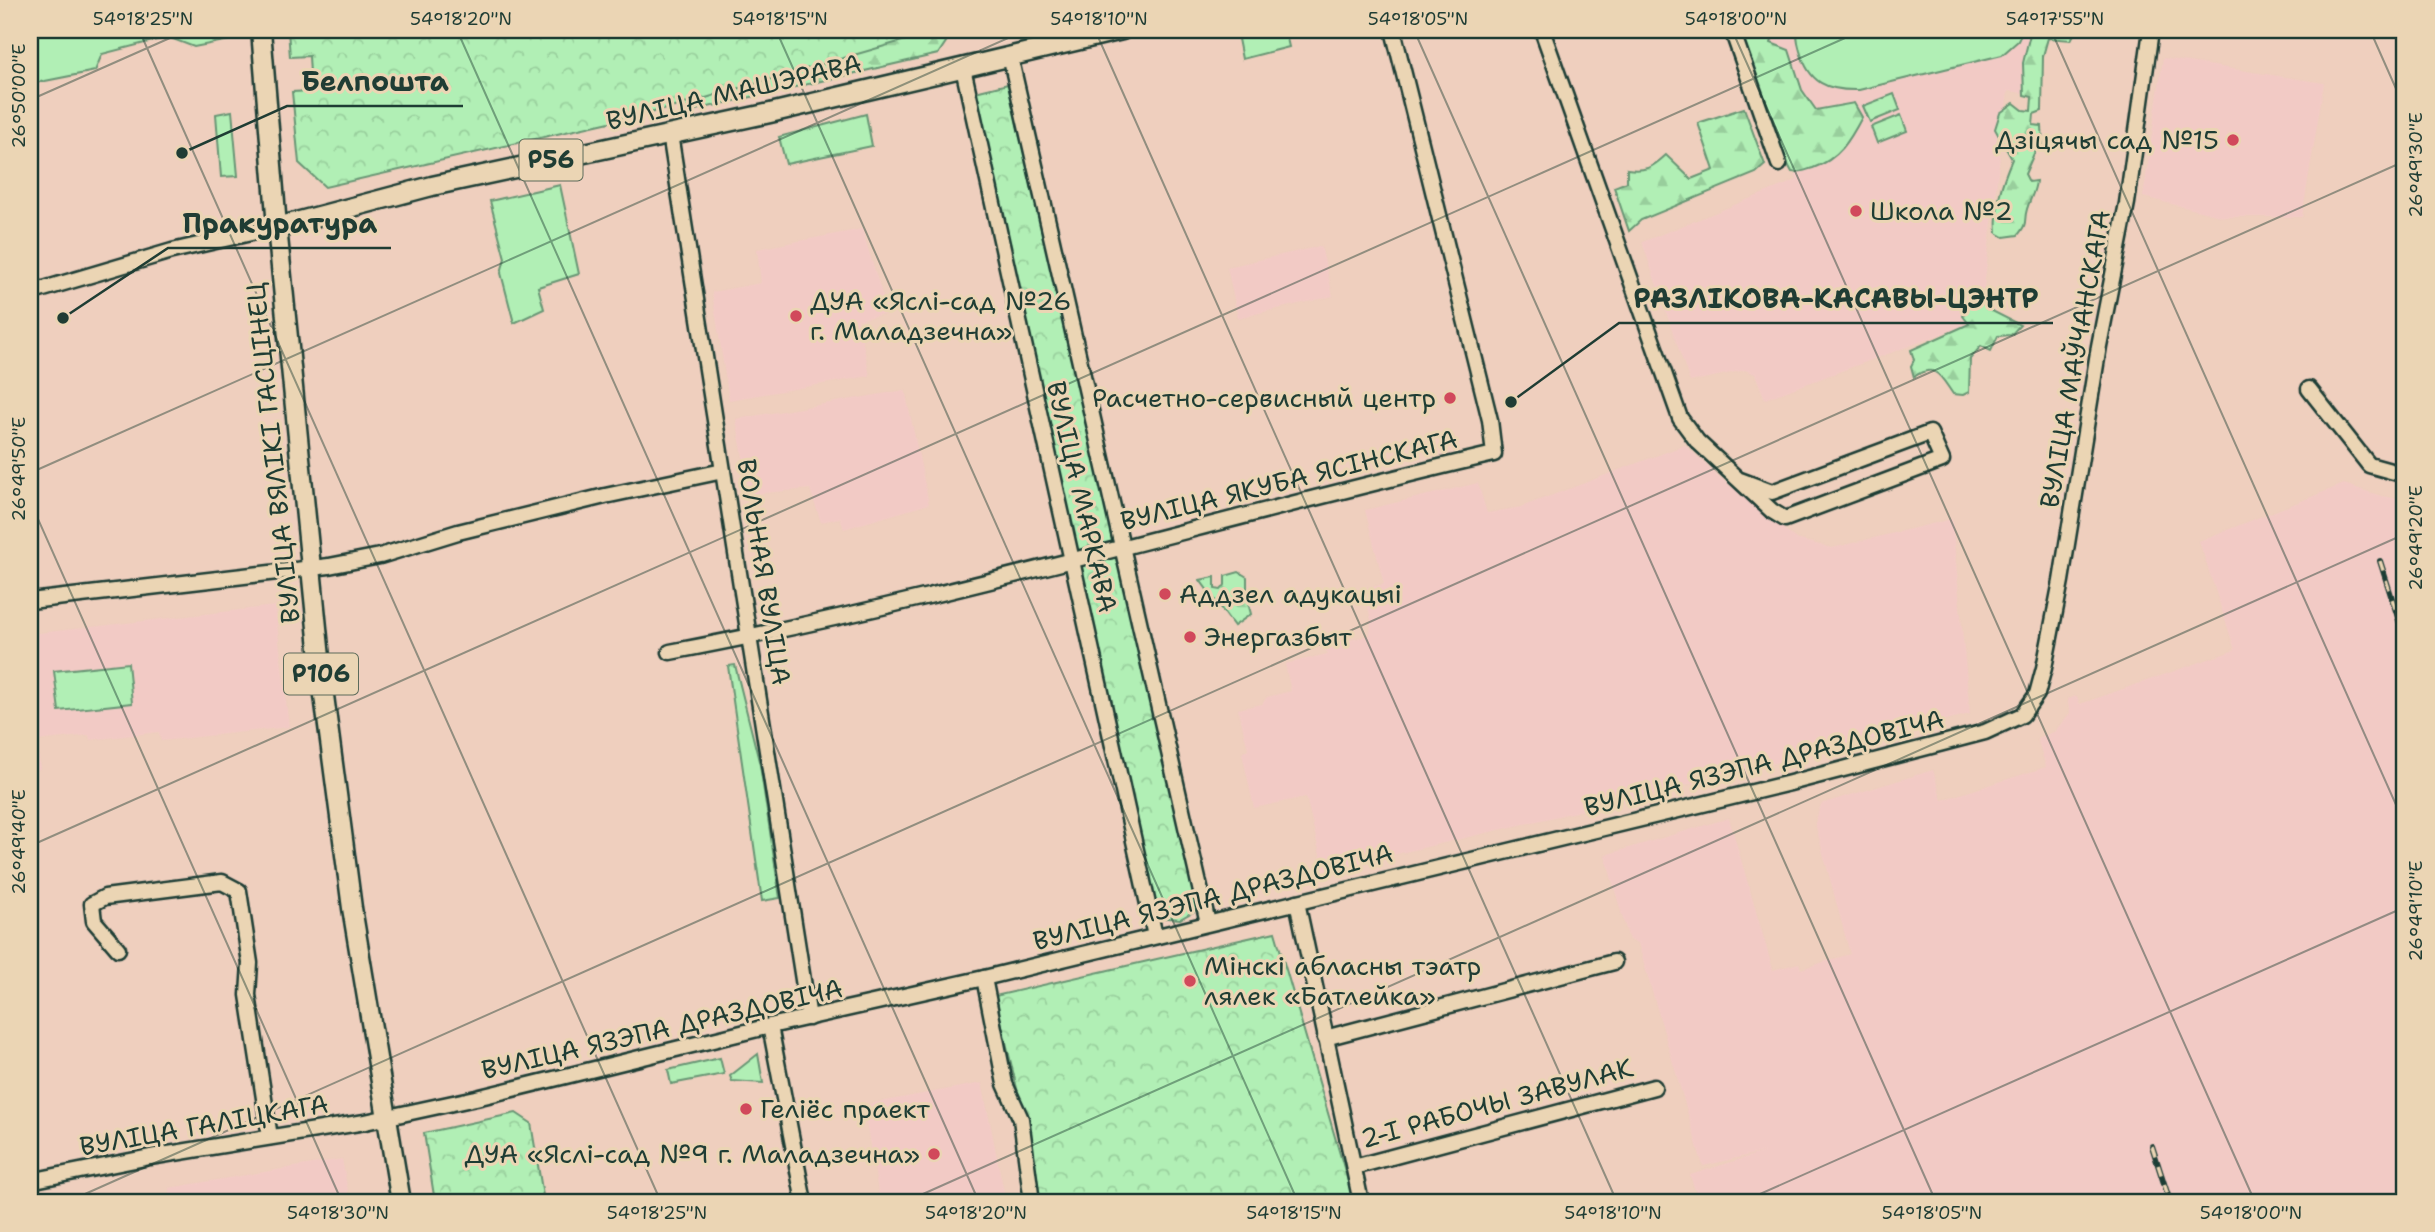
<svg xmlns="http://www.w3.org/2000/svg" width="2435" height="1232" font-family="'Shantell Sans',sans-serif">
<style>
.built{fill:#f2cac5}
.green{fill:#b1efb5;stroke:#689674;stroke-width:2}
.forest{fill:url(#forest-firs);stroke:#689674;stroke-width:2}
.park{fill:url(#park-crowns);stroke:#689674;stroke-width:2}
.lines{fill:none;stroke-linecap:round;stroke-linejoin:round}
.minor-casing{stroke:#1f3d34;stroke-width:19}
.major-casing{stroke:#1f3d34;stroke-width:23}
.minor{stroke:#ebd5b4;stroke-width:14}
.major{stroke:#ebd5b4;stroke-width:18}
.rail-casing{stroke:#1f3d34;stroke-width:6}
.rail{stroke:#ebd5b4;stroke-width:3.5;stroke-dasharray:10;stroke-linecap:butt}
.ticks{fill:none;stroke:#1f3d34;stroke-width:2;stroke-opacity:0.45}
.poi-dot{fill:#d1495b;stroke:#ebd5b4;stroke-width:2.5}
.labels{text-anchor:middle;stroke-width:6;stroke-linejoin:round;paint-order:stroke}
.shield{fill:#ebd5b4;stroke:#5c6b5a;stroke-width:2}
.shield-label{font-size:24px;font-weight:bold;fill:#1f3d34}
.street-label{font-size:26px;fill:#1f3d34;stroke:#ebd5b4}
.poi-label{font-size:26px;fill:#1f3d34;stroke:#ebd5b4;text-anchor:start}
.leader{fill:none;stroke:#1f3d34;stroke-width:2.5}
.callout-dot{fill:#1f3d34;stroke:#ebd5b4;stroke-width:2.5}
.callout-label{font-size:28px;text-anchor:middle;font-weight:bold;fill:#1f3d34;stroke:#ebd5b4;stroke-width:6;stroke-linejoin:round;paint-order:stroke}
.neatline{fill:none;stroke:#1f3d34;stroke-width:2.5}
.ticks-label{font-size:18px;text-anchor:middle;fill:#1f3d34}
</style>
<defs>
<pattern id="forest-firs" width="22" height="20" patternUnits="userSpaceOnUse" patternTransform="scale(1.75)"><rect width="22" height="20" fill="#b1efb5"/><path d="M5 1l3.5 6h-7zM16 11l3.5 6h-7z" fill="#98ce9c"/></pattern>
<pattern id="park-crowns" width="20" height="18" patternUnits="userSpaceOnUse" patternTransform="scale(1.75)"><rect width="20" height="18" fill="#b1efb5"/><path d="M2 6a3 3 0 1 1 6 0M12 15a3 3 0 1 1 6 0" fill="none" stroke="#98ce9c"/></pattern>
</defs>
<rect width="100%" height="100%" fill="#efcfbe"/>
<filter id="ink" filterUnits="userSpaceOnUse"><feTurbulence type="fractalNoise" baseFrequency=".0143" numOctaves="2"/><feDisplacementMap in="SourceGraphic" scale="14" xChannelSelector="R" yChannelSelector="G"/><feConvolveMatrix kernelMatrix="1 2 1 2 8 2 1 2 1" color-interpolation-filters="sRGB"/></filter>
<g filter="url(#ink)">
<g class="built">
<polygon points="1745,30 2029,30 2023,93 2008,91 1980,320 1765,399 1755,374 1745,370 1690,382 1642,242 1797,180"/>
<polygon points="2163,58 2324,83 2302,217 2224,217 2143,197"/>
<polygon points="862,229 888,313 858,320 870,376 729,400 712,292 761,283 757,249"/>
<polygon points="1321,246 1333,296 1238,318 1227,267"/>
<polygon points="905,390 929,504 844,529 840,518 821,522 810,489 750,494 736,419"/>
<polygon points="1685,445 1717,475 1796,539 1832,548 1952,519 1970,714 1605,805 1324,871 1306,797 1254,808 1242,753 1248,749 1238,709 1262,704 1267,697 1291,691 1285,664 1327,654 1325,646 1370,635 1371,620 1364,589 1384,584 1365,510 1478,483 1487,513 1521,507"/>
<polygon points="2344,484 2381,496 2405,500 2405,1202 1699,1202 1690,1175 1763,1152 1703,1166 1638,943 1629,940 1605,855 1729,818 1773,970 1799,963 1801,969 1850,954 1815,823 1821,804 1933,770 1942,800 2046,767 2037,738 2054,732 2070,713 2067,699 2077,696 2080,704 2235,650 2199,541"/>
<polygon points="275,606 289,727 161,741 159,732 90,740 89,735 37,741 40,769 30,770 30,634"/>
<polygon points="982,1083 1006,1202 880,1202 863,1105"/>
<polygon points="342,1159 350,1202 171,1202 169,1188"/>
</g>
<g class="green">
<polygon points="30,30 230,30 230,40 194,47 168,37 102,54 95,71 30,84"/>
<polygon points="1251,30 1285,30 1289,47 1242,59 1237,34"/>
<path d="M1798,30H2023L2018,41L2002,55L1859,90C1827,91 1809,83 1800,51C1798,43 1796,38 1798,30Z"/>
<polygon points="1894,94 1900,110 1870,122 1863,106"/>
<polygon points="232,111 238,176 221,177 216,114"/>
<polygon points="866,114 872,146 786,164 779,137"/>
<polygon points="1901,115 1907,131 1877,143 1871,127"/>
<polygon points="560,185 579,274 538,287 544,309 514,323 501,273 505,258 490,201"/>
<polygon points="128,663 132,703 59,711 54,671"/>
<polygon points="735,665 760,765 780,898 762,901 728,666"/>
<polygon points="758,1054 763,1083 732,1081 730,1076"/>
<polygon points="720,1058 724,1074 671,1084 668,1070"/>
</g>
<g class="forest">
<polygon points="925,30 930,41 942,37 946,42 938,54 691,111 660,93"/>
<path d="M1735,30H1789L1785,36L1774,35L1771,43L1789,50L1802,90L1816,110L1854,103L1862,117C1850,140 1839,159 1813,168C1806,170 1800,173 1792,172L1784,157L1748,62L1746,45Z"/>
<path d="M2031,30H2076L2071,40L2048,38L2043,56L2042,111L2034,114L2033,125L2042,126L2043,144L2035,151L2025,174L2029,182L2036,181C2035,192 2030,199 2027,209C2023,222 2029,221 2018,235L2004,237L1997,233C1995,205 2001,184 2012,159L1995,129L2000,113L2014,103L2023,110L2031,111L2032,97L2024,95L2023,63Z"/>
<path d="M1744,108L1765,165L1756,173L1641,220L1629,231L1614,187L1627,182V169C1645,172 1653,167 1666,155L1691,179L1714,170L1698,123Z"/>
<path d="M1975,296L1988,309L2020,325L2011,335L1998,336L1991,351L1981,346L1970,359L1969,392L1963,395L1953,394C1942,379 1936,361 1914,377L1911,366L1914,360L1911,350L1969,324L1963,316L1970,301Z"/>
<polygon points="1239,572 1247,577 1247,591 1239,596 1247,599 1251,614 1234,626 1200,580 1215,577 1215,589 1221,590 1225,585 1225,576"/>
</g>
<g class="park">
<polygon points="288,30 940,30 671,108 325,187 299,163 292,92 311,91 309,56 290,57"/>
<polygon points="1008,84 1198,909 1180,919 1157,917 975,92"/>
<polygon points="1275,932 1354,1202 1039,1202 1024,1118 995,996"/>
<polygon points="516,1113 531,1123 544,1202 435,1202 424,1133"/>
</g>
<g class="lines">
<g class="minor-casing">
<g id="minor">
<polyline points="1542,30 1680,418 1697,441 1772,511 1785,519 1942,460 1930,433 1772,492 1740,480"/>
<polyline points="1732,30 1779,164"/>
<polyline points="1010,56 1208,923"/>
<polyline points="963,68 1155,936"/>
<polyline points="670,134 809,1018"/>
<polyline points="30,293 172,251 277,227"/>
<polyline points="2309,389 2369,465 2405,475"/>
<polyline points="30,601 329,566 380,556 458,532 605,496 723,471"/>
<path d="M670,652C948,600 1219,518 1494,454L1490,420L1393,30"/>
<polyline points="1297,902 1361,1202"/>
<polyline points="118,949 94,921 92,904 105,897 222,882 239,891 250,963 248,995 270,1137"/>
<polyline points="984,978 1005,1084 1021,1119 1032,1202"/>
<polyline points="770,1026 804,1202"/>
<polyline points="1325,1038 1614,962"/>
<polyline points="1354,1167 1654,1087"/>
<polyline points="30,1181 150,1157 365,1122 476,1098 770,1026 984,978 1790,783 1985,732 2022,715 2037,694 2044,668 2061,581 2099,346 2127,203 2151,30"/>
</g>
</g>
<g class="major-casing">
<g id="major">
<polyline points="261,30 277,227 323,688 352,908 401,1202"/>
<polyline points="277,227 432,186 770,113 1122,30"/>
</g>
</g>
<use href="#minor" class="minor"/>
<use href="#major" class="major"/>
<g class="rail-casing">
<g id="rail">
<polyline points="2380,561 2405,639"/>
<polyline points="2152,1146 2170,1202"/>
</g>
</g>
<use href="#rail" class="rail"/>
</g>
</g>
<path class="ticks" d="M139,30L661,1202M457,30L979,1202M776,30L1298,1202M1095,30L1617,1202M1414,30L1936,1202M1732,30L2255,1202M2051,30L2405,825M2370,30L2405,109M30,100L188,30M30,473L1026,30M30,501L342,1202M30,846L1863,30M67,1202L2405,161M905,1202L2405,534M1742,1202L2405,907"/>
<g class="poi-dot">
<circle cx="2233" cy="140" r="7"/>
<circle cx="1856" cy="211" r="7"/>
<circle cx="796" cy="316" r="7"/>
<circle cx="1450" cy="398" r="7"/>
<circle cx="1165" cy="594" r="7"/>
<circle cx="1190" cy="637" r="7"/>
<circle cx="1190" cy="981" r="7"/>
<circle cx="746" cy="1109" r="7"/>
<circle cx="934" cy="1154" r="7"/>
</g>
<g class="labels">
<g class="shield">
<rect x="519.5" y="139.5" width="63" height="41" rx="5"/>
<rect x="284" y="653.5" width="74" height="41" rx="5"/>
</g>
<g class="shield-label">
<text x="551" y="168">Р56</text>
<text x="321" y="682">Р106</text>
</g>
<g class="street-label">
<text transform="translate(734 92) rotate(-13)" y="9">ВУЛІЦА МАШЭРАВА</text>
<text transform="translate(2075 359) rotate(-80)" y="9">ВУЛІЦА МАЎЧАНСКАГА</text>
<text transform="translate(273 453) rotate(-96)" y="9">ВУЛІЦА ВЯЛІКІ ГАСЦІНЕЦ</text>
<text transform="translate(1289 480) rotate(-14)" y="9">ВУЛІЦА ЯКУБА ЯСІНСКАГА</text>
<text transform="translate(1082 497) rotate(77)" y="9">ВУЛІЦА МАРКАВА</text>
<text transform="translate(764 572) rotate(81)" y="9">ВОЛЬНАЯ ВУЛІЦА</text>
<text transform="translate(1764 763) rotate(-14)" y="9">ВУЛІЦА ЯЗЭПА ДРАЗДОВІЧА</text>
<text transform="translate(1213 897) rotate(-14)" y="9">ВУЛІЦА ЯЗЭПА ДРАЗДОВІЧА</text>
<text transform="translate(662 1029) rotate(-13)" y="9">ВУЛІЦА ЯЗЭПА ДРАЗДОВІЧА</text>
<text transform="translate(1497 1103) rotate(-15)" y="9">2-І РАБОЧЫ ЗАВУЛАК</text>
<text transform="translate(204 1125) rotate(-10)" y="9">ВУЛІЦА ГАЛІЦКАГА</text>
</g>
<g class="poi-label">
<text x="2219" y="149" text-anchor="end">Дзіцячы сад №15</text>
<text x="1870" y="220">Школа №2</text>
<text x="810" y="310">ДУА «Яслі-сад №26<tspan x="810" dy="30">г. Маладзечна»</tspan></text>
<text x="1436" y="407" text-anchor="end">Расчетно-сервисный центр</text>
<text x="1179" y="603">Аддзел адукацыі</text>
<text x="1204" y="646">Энергазбыт</text>
<text x="1204" y="975">Мінскі абласны тэатр<tspan x="1204" dy="30">лялек «Батлейка»</tspan></text>
<text x="760" y="1118">Геліёс праект</text>
<text x="920" y="1163" text-anchor="end">ДУА «Яслі-сад №9 г. Маладзечна»</text>
</g>
</g>
<path class="leader" d="M182 153L287 106H463M63 318L168 248H391M1511 402L1619 323H2053"/>
<g class="callout-dot">
<circle cx="182" cy="153" r="7"/>
<circle cx="63" cy="318" r="7"/>
<circle cx="1511" cy="402" r="7"/>
</g>
<g class="callout-label">
<text x="375" y="91">Белпошта</text>
<text x="280" y="233">Пракуратура</text>
<text x="1836" y="308">РАЗЛІКОВА-КАСАВЫ-ЦЭНТР</text>
</g>
<rect width="2435" height="1232" fill="none" stroke="#ebd5b4" stroke-width="77"/>
<rect x="38" y="38" width="2358" height="1156" class="neatline"/>
<g class="ticks-label">
<text x="143" y="25">54°18'25"N</text>
<text x="461" y="25">54°18'20"N</text>
<text x="780" y="25">54°18'15"N</text>
<text x="1099" y="25">54°18'10"N</text>
<text x="1418" y="25">54°18'05"N</text>
<text x="1736" y="25">54°18'00"N</text>
<text x="2055" y="25">54°17'55"N</text>
<text transform="translate(19 96) rotate(-90)" y="6">26°50'00"E</text>
<text transform="translate(2416 165) rotate(-90)" y="6">26°49'30"E</text>
<text transform="translate(19 469) rotate(-90)" y="6">26°49'50"E</text>
<text transform="translate(2416 538) rotate(-90)" y="6">26°49'20"E</text>
<text transform="translate(19 842) rotate(-90)" y="6">26°49'40"E</text>
<text transform="translate(2416 911) rotate(-90)" y="6">26°49'10"E</text>
<text x="338" y="1219">54°18'30"N</text>
<text x="657" y="1219">54°18'25"N</text>
<text x="976" y="1219">54°18'20"N</text>
<text x="1294" y="1219">54°18'15"N</text>
<text x="1613" y="1219">54°18'10"N</text>
<text x="1932" y="1219">54°18'05"N</text>
<text x="2251" y="1219">54°18'00"N</text>
</g>
</svg>
